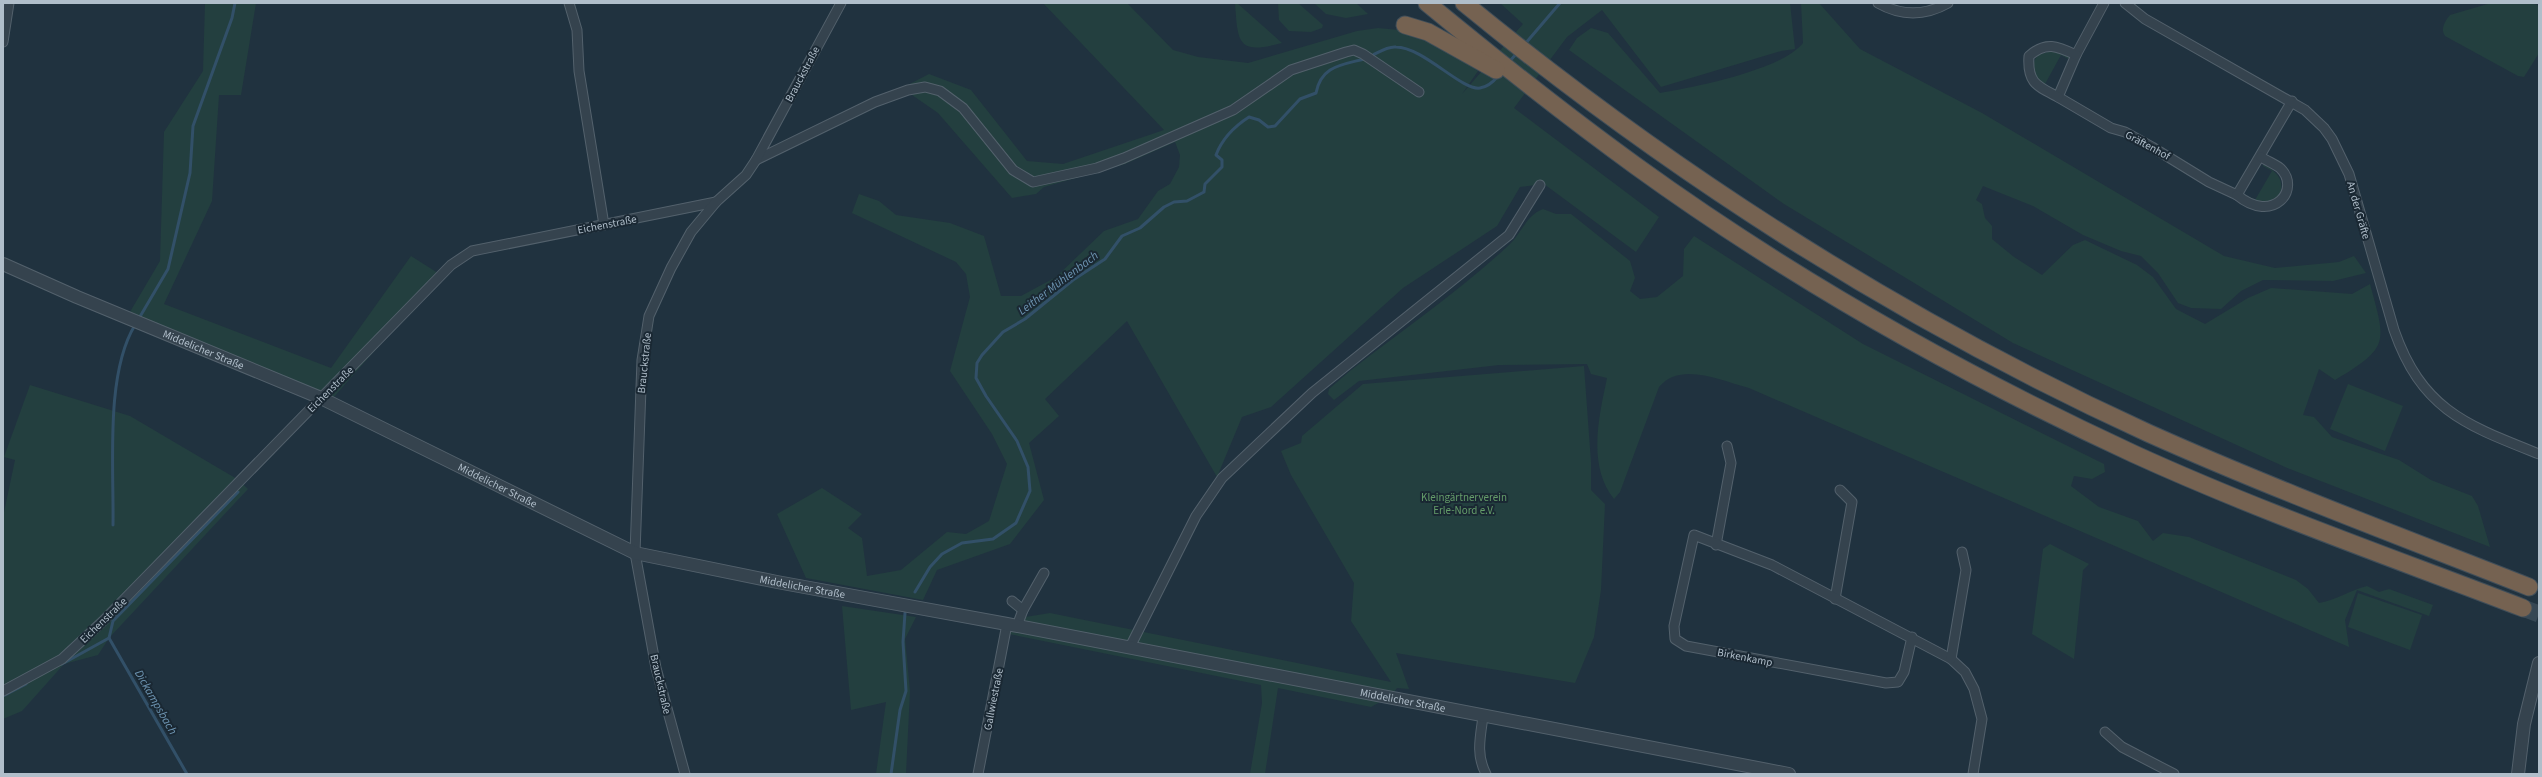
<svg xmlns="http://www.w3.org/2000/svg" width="2542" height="777" font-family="'Source Sans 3',sans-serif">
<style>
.green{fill:#233f3f}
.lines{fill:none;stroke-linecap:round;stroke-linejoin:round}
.stream{stroke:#325068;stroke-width:3}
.motorway-tunnel{stroke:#364754;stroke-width:17;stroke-dasharray:17 8;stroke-linecap:butt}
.minor-casing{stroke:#53616c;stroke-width:11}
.tertiary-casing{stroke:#53616c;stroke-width:14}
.motorway-casing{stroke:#404e59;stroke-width:19}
.minor{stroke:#35434e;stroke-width:9}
.tertiary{stroke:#35434e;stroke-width:12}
.motorway{stroke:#756251;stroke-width:17}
.labels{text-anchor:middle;stroke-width:4;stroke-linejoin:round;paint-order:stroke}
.street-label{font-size:11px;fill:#b0beca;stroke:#1a2833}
.park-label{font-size:11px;fill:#659d6a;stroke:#1a2833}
.water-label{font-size:12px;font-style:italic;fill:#6d94b1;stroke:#1a2833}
</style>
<rect width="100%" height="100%" fill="#20323f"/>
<g class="green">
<polygon points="205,3 256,3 241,95 219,95 212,201 164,304 331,368 411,256 441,275 333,398 127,317 160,261 164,132 203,71"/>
<polygon points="1043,3 1127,3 1173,50 1198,57 1248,63 1357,31 1378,28 1409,31 1457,55 1478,71 1462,94 1523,24 1500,3 1790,3 1795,49 1781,51 1661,87 1602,10 1567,37 1514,108 1659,217 1636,252 1544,184 1520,187 1497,226 1403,288 1271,407 1242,417 1217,477 1127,321 1045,399 1059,416 1029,443 1044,500 1010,544 937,570 923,600 806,578 777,514 822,488 862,514 848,528 862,538 867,576 901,570 947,532 966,534 989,521 1007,464 992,434 950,371 970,297 966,274 956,262 852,213 859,194 879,201 896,215 950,223 984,236 1001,296 1021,296 1056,277 1104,231 1138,219 1158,191 1170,184 1179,167 1180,155 1175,142 1125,164 1044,187 1036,194 1012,198 938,113 902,88 929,74 971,90 1027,161 1063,164 1164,130"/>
<path d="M1235,3H1237L1282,43C1237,55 1238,43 1235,3Z"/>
<polygon points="1278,3 1298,3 1323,25 1322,28 1311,32 1289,31 1279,20"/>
<polygon points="1314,3 1356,3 1368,14 1346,18 1326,14"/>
<path d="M1801,3H1819L1860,49L1982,113L2224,256L2275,268L2339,262L2354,256L2366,273L2333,281L2263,280L2241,291L2221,309L2191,308L2178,303L2158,273L2141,256L2121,251L2083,235L2033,206L1983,186L1976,200L1982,204L1985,218L1992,226V239L2014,257L2042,275L2073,245L2085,240L2137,265L2153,277L2176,309L2205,324L2248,298L2271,288L2352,294L2370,284C2386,343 2390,347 2335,380L2319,369L2303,415L2314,417L2332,437L2399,460L2431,480L2472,496L2478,506L2490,547L2285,467L2013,343L1784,204L1569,50L1577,38L1591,28L1608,33L1660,93C1695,87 1782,70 1803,43Z"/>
<path d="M2491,3H2533L2539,6V53L2524,77L2518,76L2445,36C2440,29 2445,21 2450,15Z"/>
<path d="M2055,50L2069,57L2068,59L2061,55L2045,84L2052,88L2051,90C2037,81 2026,70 2038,55Z"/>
<path d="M2263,164C2277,172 2286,180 2279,197L2264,205L2245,197L2246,195L2255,200L2272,171L2263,166Z"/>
<path d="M1543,209L1556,214H1571L1630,261L1635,278L1630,291L1640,299L1657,297L1683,276L1684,249L1694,236L1863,344L2104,464L2105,472L2092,479L2074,476L2071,486L2099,507L2138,521L2153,541L2163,533L2189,537L2296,580L2308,589L2319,603C2334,601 2351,590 2367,586L2379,592L2389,589L2433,605L2429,616L2357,590L2345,620L2349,647L1749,388C1721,381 1681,361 1659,387L1620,492L1614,499C1587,465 1599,417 1607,378L1591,374L1587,364L1499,365L1359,381L1334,400L1328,394L1329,389L1350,371C1403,330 1459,291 1508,246C1522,234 1525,216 1543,209Z"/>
<polygon points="1584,366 1591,462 1591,490 1605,504 1601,590 1594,637 1575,683 1396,653 1409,689 1397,688 1391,696 1371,707 1278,688 1265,774 1250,774 1262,703 1261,685 1009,634 1019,618 1050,613 1391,682 1351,621 1354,583 1291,475 1281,451 1301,443 1302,436 1363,384"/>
<polygon points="2348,384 2403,406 2385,451 2330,429"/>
<polygon points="30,385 130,416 237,479 248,489 109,638 98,655 64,664 22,711 3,719 3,517 15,460 4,457"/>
<polygon points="2050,544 2089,564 2083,570 2074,659 2032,634 2043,549"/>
<polygon points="2358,593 2422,615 2410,650 2348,627"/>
<polygon points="842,606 916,617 905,639 910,691 906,774 876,774 886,702 851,710"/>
</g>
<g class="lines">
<g class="stream">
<polyline points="1525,44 1560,3"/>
<path d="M1373,55C1379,52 1388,46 1396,47C1423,47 1462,91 1480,88C1487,87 1494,81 1498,76"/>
<polyline points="1509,62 1517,53"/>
<polyline points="138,320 168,269 190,173 193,126 232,18 235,3"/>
<path d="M113,525C114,467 105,374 135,325"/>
<path d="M915,592L930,567L942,554L962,543L993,539L1016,523L1030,491L1028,467L1017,441L986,396L976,378L977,363L982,355L1003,332L1025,319L1073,280L1105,259L1122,236L1140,228L1164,207L1174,202L1187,201L1204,192L1205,184L1222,167V160L1216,155C1222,139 1235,126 1249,117L1259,120L1268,127L1275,126L1300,99L1316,93C1321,66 1341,65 1364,59"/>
<polyline points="109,638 187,774"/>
<polyline points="62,664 109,638 113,621 238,492"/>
<polyline points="3,696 26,684"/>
<polyline points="891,774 900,710 906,691 903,642 905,613"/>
</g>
<polyline class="motorway-tunnel" points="2523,608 2539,614"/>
<g class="minor-casing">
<g id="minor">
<polyline points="569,3 577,30 579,71 604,225"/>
<path d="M1878,3C1901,16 1925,16 1948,3"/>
<polyline points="2104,3 2076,55 2058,97 2111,128 2125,132 2152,147 2209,182 2237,195 2292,101"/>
<path d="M2125,3L2145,19L2305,110L2324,128L2332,139L2349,174L2394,330C2422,410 2466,425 2539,454"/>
<polyline points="3,42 9,3"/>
<path d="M2058,97C2037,86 2027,83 2029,56C2046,41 2057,46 2076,55"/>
<polyline points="756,160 875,102 908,90 925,87 940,91 963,108 1013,170 1033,182 1097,168 1124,158 1233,110 1291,70 1346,52 1354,50 1363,54 1419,92"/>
<path d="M2237,195C2273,225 2302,189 2280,168C2275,164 2267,161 2261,157"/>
<polyline points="1716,545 1731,463 1727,446"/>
<polyline points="1835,599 1852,502 1840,490"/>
<polyline points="1012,601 1023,610"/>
<polyline points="1017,626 1023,610 1044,573"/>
<polyline points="1912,637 1904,672 1898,682 1886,683 1686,646 1675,639 1674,626 1694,535 1772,565 1951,659 1965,672 1974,689 1982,719 1973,774"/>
<polyline points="1130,647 1196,516 1222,478 1312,393 1509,235 1540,185"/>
<polyline points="1951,659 1966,570 1962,552"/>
<polyline points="3,691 62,659 103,621 451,265 472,251 716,202"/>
<path d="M1483,717C1480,738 1476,755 1486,774"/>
<polyline points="2105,732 2122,747 2174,774"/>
<polyline points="685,774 656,668 635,553 642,360 649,316 671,268 691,232 716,202 746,175 756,160 841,3"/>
<polyline points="978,774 1007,624"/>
</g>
</g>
<g class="tertiary-casing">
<g id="tertiary">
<path id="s1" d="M3,264L77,297L321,398L635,553L777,582L1007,624L1789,774"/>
<polyline points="2518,774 2524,724 2539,663"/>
</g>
</g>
<g class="motorway-casing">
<g id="motorway">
<path d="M1427,3C1495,59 1564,114 1636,166C1791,278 1961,374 2134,454C2261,512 2393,558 2523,608"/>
<path d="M1464,3C1674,175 1901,320 2148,433C2273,489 2402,537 2529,587"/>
<polyline points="1405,25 1428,32 1496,70"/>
</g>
</g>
<use href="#minor" class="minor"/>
<use href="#tertiary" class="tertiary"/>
<use href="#motorway" class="motorway"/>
</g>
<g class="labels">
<g class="street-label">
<text transform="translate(802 74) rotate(-62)" y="4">Brauckstraße</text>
<text transform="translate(2148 145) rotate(28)" y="4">Gräftenhof</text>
<text transform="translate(2359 210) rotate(74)" y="4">An der Gräfte</text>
<text transform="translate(607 224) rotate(-11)" y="4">Eichenstraße</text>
<text dy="4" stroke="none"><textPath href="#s1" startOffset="218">Middelicher Straße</textPath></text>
<text transform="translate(644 363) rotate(-84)" y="4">Brauckstraße</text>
<text transform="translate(330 389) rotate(-45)" y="4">Eichenstraße</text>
<text dy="4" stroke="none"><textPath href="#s1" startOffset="542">Middelicher Straße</textPath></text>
<text dy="4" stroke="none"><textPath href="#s1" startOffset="866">Middelicher Straße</textPath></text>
<text transform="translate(103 620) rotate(-44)" y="4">Eichenstraße</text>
<text transform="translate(1745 657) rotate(11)" y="4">Birkenkamp</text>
<text transform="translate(661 684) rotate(77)" y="4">Brauckstraße</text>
<text transform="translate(993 699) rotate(-79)" y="4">Gallwiestraße</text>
<text dy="4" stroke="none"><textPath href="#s1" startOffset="1477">Middelicher Straße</textPath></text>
</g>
<g class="park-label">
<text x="1464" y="501">Kleingärtnerverein<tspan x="1464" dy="13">Erle-Nord e.V.</tspan></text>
</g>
<g class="water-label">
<text transform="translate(1058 283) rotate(-37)" y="4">Leither Mühlenbach</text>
<text transform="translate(156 702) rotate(60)" y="4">Dickampsbach</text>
</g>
</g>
<rect width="2542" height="777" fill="none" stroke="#b0beca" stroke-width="8"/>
</svg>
